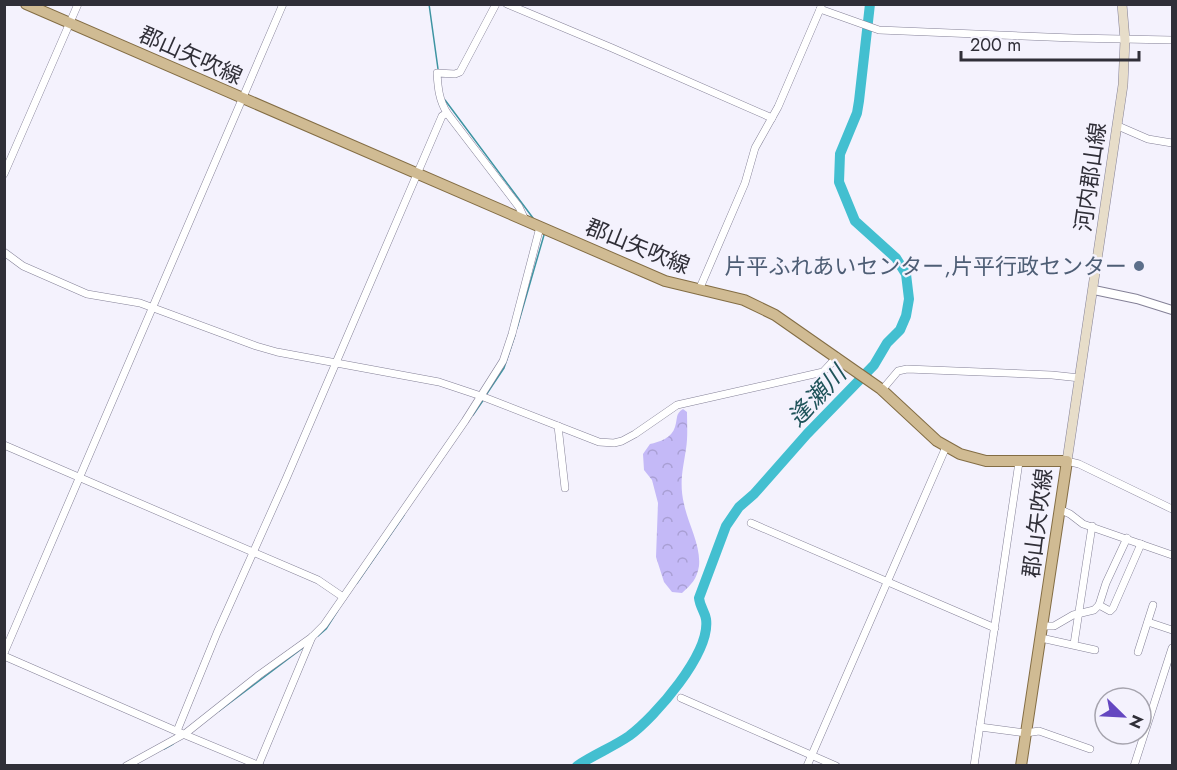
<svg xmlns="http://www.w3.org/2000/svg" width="1177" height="770" font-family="Jost,'Noto Sans JP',sans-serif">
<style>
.forest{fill:url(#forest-crowns)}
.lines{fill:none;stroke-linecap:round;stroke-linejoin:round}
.stream{stroke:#3d94a2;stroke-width:1.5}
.river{stroke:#43bfd0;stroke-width:10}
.minor-casing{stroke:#848197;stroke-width:8}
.tertiary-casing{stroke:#848197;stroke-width:10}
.secondary-casing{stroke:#848197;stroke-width:10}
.primary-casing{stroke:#836d44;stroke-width:12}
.minor{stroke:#fff;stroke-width:7}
.tertiary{stroke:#fff;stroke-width:8}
.secondary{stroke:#e7ddc9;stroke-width:9}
.primary{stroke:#d0bb93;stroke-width:10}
.service-dot{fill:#5c6f8a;stroke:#f4f2fd;stroke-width:2}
.labels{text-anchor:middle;stroke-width:4.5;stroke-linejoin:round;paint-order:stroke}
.street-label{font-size:22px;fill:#302f38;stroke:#f4f2fd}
.service-label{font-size:22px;fill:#4e5e75;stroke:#f4f2fd;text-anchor:end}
.water-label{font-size:24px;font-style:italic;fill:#1f535a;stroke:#f4f2fd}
</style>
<defs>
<pattern id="forest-crowns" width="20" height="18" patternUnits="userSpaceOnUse" patternTransform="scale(1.5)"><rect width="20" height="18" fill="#c4b9f7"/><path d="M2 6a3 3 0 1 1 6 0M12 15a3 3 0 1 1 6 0" fill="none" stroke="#a99fd4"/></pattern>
</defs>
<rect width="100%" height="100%" fill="#f4f2fd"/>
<path class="forest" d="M683,409L687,412C687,424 688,437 686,449C683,469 679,483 684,504C688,524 701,545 699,566C697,579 691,585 682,593L672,592L664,582L656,557L658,503L652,480L644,470L643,454L650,444C659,442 672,438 675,427C678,418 675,414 683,409Z"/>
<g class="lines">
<g class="stream">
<polyline points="429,4 438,69"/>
<polyline points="445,100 533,218"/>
<polyline points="517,328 544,235"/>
<polyline points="486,395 504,368 515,335"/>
<polyline points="473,415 484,399"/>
<polyline points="357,583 404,515"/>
<polyline points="318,636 326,629 338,610"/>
<polyline points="219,711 304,647"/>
<polyline points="164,749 173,744"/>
</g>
<path class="river" d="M577,766C593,755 613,747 629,736C655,717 711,653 706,619C705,612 700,607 699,598L726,526L739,507L754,494L807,434L874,365L887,343L900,330L906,316L909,299L906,274L896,258L855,221L839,182L840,154L857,113L859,101L870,4"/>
<g class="minor-casing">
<g id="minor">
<path d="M496,4L460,72L455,74L437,73C438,88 439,100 447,113L519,207L525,220"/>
<polyline points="507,4 612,48 772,118"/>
<polyline points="820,9 879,30 1073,38 1172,40"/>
<polyline points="1118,126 1148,139 1172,143"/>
<polyline points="4,174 78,4"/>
<polyline points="4,252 23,266 87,294 140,303 256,346 277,352 439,382 481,396 599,442 614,443 622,441 635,434 677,405 823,372 837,357"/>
<polyline points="699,290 745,183 755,148 778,107 821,7"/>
<polyline points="882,390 898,371 907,369 1052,375 1080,378"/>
<polyline points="558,426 565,488"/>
<polyline points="4,445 318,580 343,597"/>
<polyline points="1067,461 1079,464 1172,509"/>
<polyline points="1059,509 1070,514 1083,524 1172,555"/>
<polyline points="751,523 995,628"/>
<polyline points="1099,605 1110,611 1113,608 1141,544"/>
<polyline points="1148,622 1172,630"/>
<polyline points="1042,626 1054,626 1073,615 1094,610 1099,605 1106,583 1127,538"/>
<polyline points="1041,638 1095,650"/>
<polyline points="1074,644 1092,526"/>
<polyline points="1138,652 1153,605"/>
<polyline points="4,653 283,4"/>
<polyline points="4,656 183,734 260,766"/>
<polyline points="681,698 836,766"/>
<polyline points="980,727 1026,733 1039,731 1090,749"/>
<polyline points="177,731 217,633 286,479 442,116 447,113"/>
<polyline points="126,766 186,733 259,675 312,637 324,625 465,421 503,361 512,334 540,227"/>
<polyline points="258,766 312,637"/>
<polyline points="807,766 946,447"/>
<polyline points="974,766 1019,462"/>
<polyline points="1134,766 1172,648"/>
</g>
</g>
<g class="tertiary-casing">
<polyline id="tertiary" points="1094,290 1137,299 1172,310"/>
</g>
<g class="secondary-casing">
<polyline id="secondary" points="1067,461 1123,85 1125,40 1122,4"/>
</g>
<g class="primary-casing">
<polyline id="primary" points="26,4 665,281 744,300 775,315 881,389 937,441 960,454 986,461 1067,461 1021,766"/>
</g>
<use href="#minor" class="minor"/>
<use href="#tertiary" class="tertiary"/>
<use href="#secondary" class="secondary"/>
<use href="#primary" class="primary"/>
</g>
<circle class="service-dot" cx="1139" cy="266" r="6"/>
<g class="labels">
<g class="street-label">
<text transform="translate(191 55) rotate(24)" y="8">郡山矢吹線</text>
<text transform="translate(1090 177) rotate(-82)" y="8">河内郡山線</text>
<text transform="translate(638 246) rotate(22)" y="8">郡山矢吹線</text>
<text transform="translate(1037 523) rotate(-83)" y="8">郡山矢吹線</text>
</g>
<g class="service-label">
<text x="1127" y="274">片平ふれあいセンター,片平行政センター</text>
</g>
<g class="water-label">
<text transform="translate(817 396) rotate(-47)" y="8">逢瀬川</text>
</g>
</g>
<rect width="1177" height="770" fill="none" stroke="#302f38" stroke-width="12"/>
<g transform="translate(1123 716) rotate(114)"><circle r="28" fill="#f4f2fd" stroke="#a6a4ae" stroke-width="1.5"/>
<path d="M0-4.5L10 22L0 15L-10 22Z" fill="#6447c0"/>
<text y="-9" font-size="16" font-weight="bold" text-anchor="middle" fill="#302f38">N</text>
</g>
<path d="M961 51v9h178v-9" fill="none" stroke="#302f38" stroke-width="3"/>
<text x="970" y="51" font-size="18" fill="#302f38" stroke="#f4f2fd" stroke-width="4.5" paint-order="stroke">200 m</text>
</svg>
